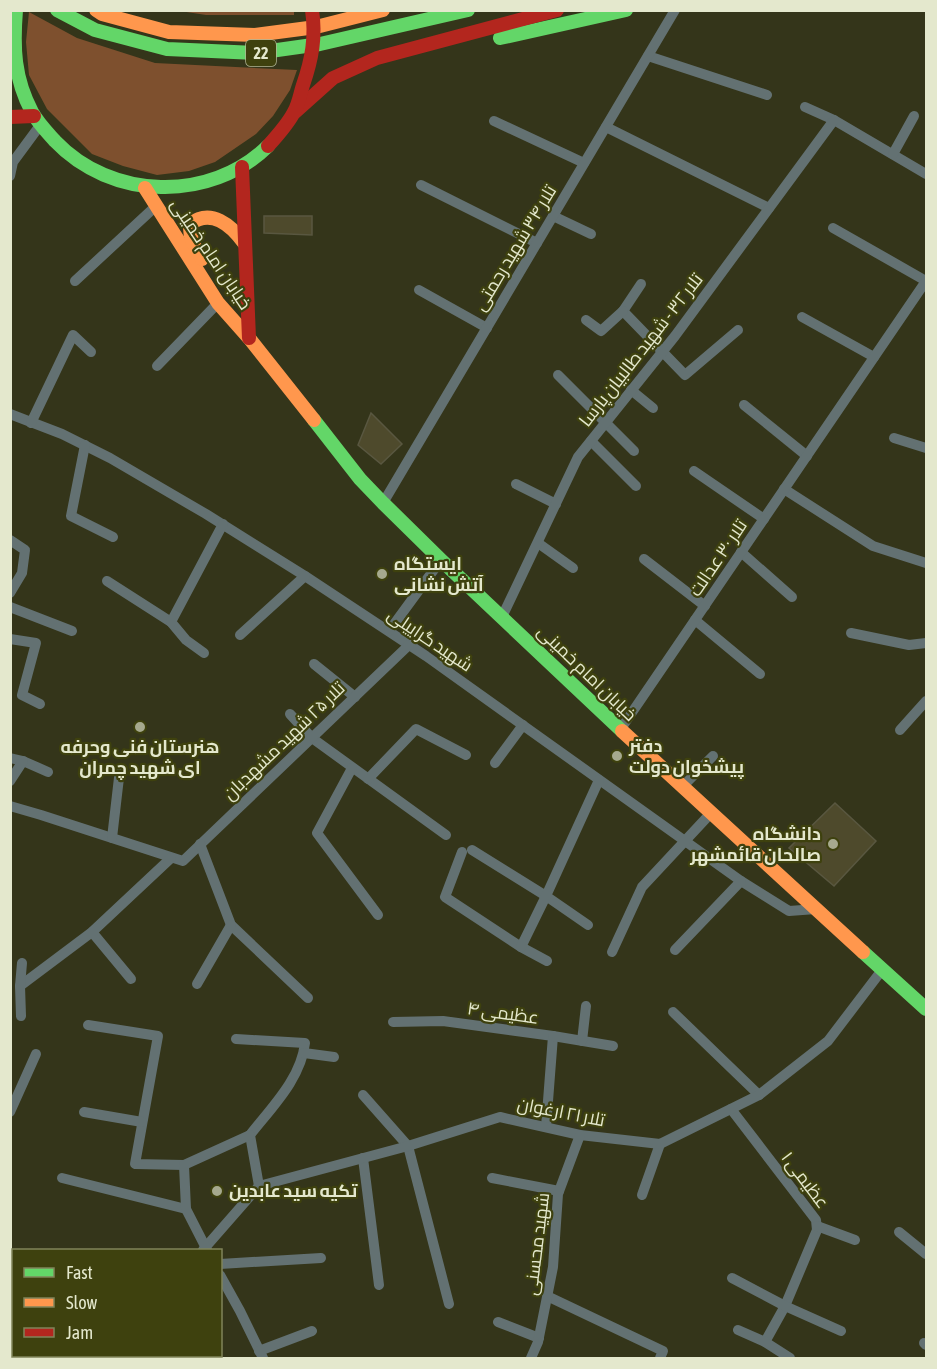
<svg xmlns="http://www.w3.org/2000/svg" width="937" height="1369" font-family="'Asap Condensed',Cairo,sans-serif">
<style>
.green{fill:#7e502e}
.building{fill:#4e4a2c;stroke:#595740;stroke-width:1.5}
.lines{fill:none;stroke-linecap:round;stroke-linejoin:round}
.street{stroke:#637172;stroke-width:10}
.fast{stroke:#63d668;stroke-width:14}
.slow{stroke:#ff974d;stroke-width:14}
.jam{stroke:#b3261e;stroke-width:14}
.poi-dot{fill:#a6a98e;stroke:#3e410e;stroke-width:2}
.labels{text-anchor:middle;stroke-width:4.5;stroke-linejoin:round;paint-order:stroke}
.shield{fill:#3e410e;stroke:#b2b694;stroke-width:1.5}
.shield-label{font-size:16px;font-weight:bold;fill:#e4e8cd}
.street-label{font-size:18px;fill:#e4e8cd;stroke:#3e410e}
.poi-label{font-size:18px;font-weight:bold;fill:#e4e8cd;stroke:#3e410e;text-anchor:start}
</style>
<rect width="100%" height="100%" fill="#34351a"/>
<g class="green">
<polygon points="294,10 294,15 206,15 180,11"/>
<polygon points="29,12 77,38 155,63 297,70 290,90 273,116 256,134 215,162 189,171 157,175 123,166 92,154 47,109 29,75 26,42"/>
</g>
<g class="building">
<polygon points="264,216 312,216 312,235 264,233"/>
<polygon points="371,413 402,444 381,464 358,445"/>
<polygon points="835,803 876,841 834,886 789,848"/>
</g>
<g class="lines">
<g class="street">
<polyline points="648,56 767,95"/>
<polyline points="805,107 834,120 926,174"/>
<polyline points="494,121 584,163"/>
<polyline points="606,127 769,208"/>
<polyline points="893,154 914,116"/>
<polyline points="10,176 13,162 41,124"/>
<polyline points="421,185 537,243"/>
<polyline points="553,216 591,234"/>
<polyline points="833,228 926,281"/>
<polyline points="75,281 156,206"/>
<polyline points="641,284 623,311 685,375 738,330"/>
<polyline points="419,290 487,328"/>
<polyline points="802,317 874,357"/>
<polyline points="586,320 601,331 623,311"/>
<polyline points="157,366 218,303"/>
<polyline points="558,375 634,451"/>
<polyline points="631,390 653,408"/>
<polyline points="744,405 807,456"/>
<polyline points="10,414 62,434 110,458 206,514 305,576 426,656 741,881 789,911 816,909"/>
<polyline points="31,423 73,335 91,352"/>
<polyline points="894,438 926,448"/>
<polyline points="591,441 636,486"/>
<polyline points="85,445 71,516 113,537"/>
<polyline points="694,471 764,519"/>
<polyline points="516,484 556,504"/>
<polyline points="784,489 873,546 926,563"/>
<polyline points="383,503 675,10"/>
<polyline points="10,540 25,550 22,573 10,593"/>
<polyline points="538,543 573,568"/>
<polyline points="741,552 792,597"/>
<polyline points="644,559 705,606"/>
<polyline points="107,581 171,622 186,640 204,653"/>
<polyline points="10,607 72,631"/>
<polyline points="502,617 578,457 675,336 834,120"/>
<polyline points="695,620 760,674"/>
<polyline points="171,622 223,524"/>
<polyline points="389,631 441,560"/>
<polyline points="851,633 909,645 926,643"/>
<polyline points="240,635 305,576"/>
<polyline points="10,639 36,643 22,695 40,704"/>
<polyline points="314,664 355,697"/>
<polyline points="290,714 312,738 446,835"/>
<polyline points="620,730 926,281"/>
<polyline points="900,730 926,701"/>
<polyline points="10,758 23,761 48,772"/>
<polyline points="495,763 523,725"/>
<polyline points="352,768 317,833 378,915"/>
<polyline points="368,779 416,729 466,755"/>
<polyline points="10,781 23,761"/>
<polyline points="682,787 713,756"/>
<polyline points="10,806 41,815 183,861 409,645"/>
<polyline points="112,838 120,769"/>
<polyline points="200,844 231,925 308,998"/>
<polyline points="472,850 546,896 588,925"/>
<polyline points="462,852 445,897 521,947 547,961"/>
<polyline points="92,932 131,979"/>
<polyline points="521,947 546,896 599,780"/>
<polyline points="675,950 741,881"/>
<polyline points="612,952 642,887 711,813"/>
<polyline points="197,984 231,925"/>
<polyline points="20,986 92,932 171,858"/>
<polyline points="673,1012 759,1095"/>
<polyline points="21,1016 20,986 22,963"/>
<polyline points="393,1022 443,1021 553,1036 546,1127"/>
<polyline points="88,1025 158,1036 135,1164 184,1165"/>
<polyline points="553,1036 613,1046"/>
<path d="M236,1039L305,1043C301,1079 271,1108 250,1135L259,1186"/>
<polyline points="582,1041 586,1006"/>
<polyline points="304,1053 334,1057"/>
<polyline points="363,1095 408,1146 449,1304"/>
<polyline points="731,1109 816,1220 817,1230 785,1306 765,1342"/>
<polyline points="10,1112 36,1054"/>
<polyline points="84,1112 142,1122"/>
<polyline points="363,1158 379,1285"/>
<polyline points="62,1178 186,1209"/>
<polyline points="492,1178 559,1191"/>
<polyline points="642,1195 660,1144"/>
<polyline points="817,1226 855,1240"/>
<polyline points="899,1232 926,1254"/>
<polyline points="203,1250 259,1186 408,1146 500,1117 580,1135 660,1144 759,1095 828,1041 882,970"/>
<polyline points="207,1250 186,1209 184,1165 250,1135"/>
<polyline points="220,1264 321,1258"/>
<polyline points="220,1275 240,1311 263,1358"/>
<polyline points="732,1278 785,1306 841,1331"/>
<polyline points="10,1289 14,1290"/>
<polyline points="547,1296 663,1351 660,1358"/>
<polyline points="498,1322 539,1338"/>
<polyline points="738,1330 765,1342 790,1358"/>
<polyline points="924,1343 926,1345"/>
<polyline points="259,1351 312,1331"/>
<polyline points="531,1358 538,1342 553,1267 558,1194 580,1135"/>
</g>
<g class="fast">
<path d="M16,10C13,48 14,78 32,112C38,123 47,132 55,141C111,200 210,203 268,146"/>
<polyline points="57,10 95,30 167,49 256,53 320,44 468,10"/>
<polyline points="500,38 626,10"/>
<polyline points="314,420 360,479 383,503 441,560 622,731"/>
<polyline points="863,952 926,1009"/>
</g>
<g class="slow">
<polyline points="96,10 102,14 169,32 255,35 316,27 383,10"/>
<polyline points="145,188 218,303 249,338 314,420"/>
<path d="M202,259C195,248 189,238 190,224C211,208 231,225 244,243"/>
<polyline points="622,731 863,952"/>
</g>
<g class="jam">
<polyline points="295,112 333,78 377,58 557,10"/>
<polyline points="10,117 34,116"/>
<path d="M268,146C278,135 288,124 294,112C299,103 300,94 303,85C312,59 316,37 312,10"/>
<polyline points="242,167 249,338"/>
</g>
</g>
<g class="poi-dot">
<circle cx="382" cy="574" r="6"/>
<circle cx="140" cy="727" r="6"/>
<circle cx="617" cy="756" r="6"/>
<circle cx="833" cy="844" r="6"/>
<circle cx="217" cy="1191" r="6"/>
</g>
<g class="labels">
<rect class="shield" x="246" y="40" width="30" height="26" rx="4.5"/>
<g class="shield-label">
<text x="261" y="59">22</text>
</g>
<g class="street-label">
<text transform="translate(515 248) rotate(-59)" y="6">تلار ۳۴ شهید رحمتی</text>
<text transform="translate(211 254) rotate(56)" y="6">خیابان امام خمینی</text>
<text transform="translate(641 350) rotate(-52)" y="6">تلار ۳۲ - شهید طالبیان پارسا</text>
<text transform="translate(718 558) rotate(-56)" y="6">تلار ۳۰ عدالت</text>
<text transform="translate(430 640) rotate(34)" y="6">شهید گراییلی</text>
<text transform="translate(587 673) rotate(44)" y="6">خیابان امام خمینی</text>
<text transform="translate(284 741) rotate(-44)" y="6">تلار ۲۵ شهید مشهدبان</text>
<text transform="translate(503 1013) rotate(8)" y="6">عظیمی ۴</text>
<text transform="translate(561 1112) rotate(11)" y="6">تلار ۲۱ ارغوان</text>
<text transform="translate(805 1180) rotate(53)" y="6">عظیمی ۱</text>
<text transform="translate(537 1244) rotate(-83)" y="6">شهید محسنی</text>
</g>
<g class="poi-label">
<text x="394" y="570">ایستگاه<tspan x="394" dy="21">آتش نشانی</tspan></text>
<text x="629" y="752">دفتر<tspan x="629" dy="21">پیشخوان دولت</tspan></text>
<text x="140" y="753" text-anchor="middle">هنرستان فنی وحرفه<tspan x="140" dy="21">ای شهید چمران</tspan></text>
<text x="821" y="840" text-anchor="end">دانشگاه<tspan x="821" dy="21">صالحان قائمشهر</tspan></text>
<text x="229" y="1197">تکیه سید عابدین</text>
</g>
</g>
<rect width="937" height="1369" fill="none" stroke="#e4e8cd" stroke-width="24"/>
<rect x="12" y="1249" width="210" height="108" fill="#3e410e" stroke="#80845a" stroke-width="1.5"/>
<rect x="24" y="1268" width="30" height="9" fill="#63d668" stroke="#80845a" stroke-width="1.5"/>
<text x="66" y="1279" font-size="18" fill="#e4e8cd">Fast</text>
<rect x="24" y="1298" width="30" height="9" fill="#ff974d" stroke="#80845a" stroke-width="1.5"/>
<text x="66" y="1309" font-size="18" fill="#e4e8cd">Slow</text>
<rect x="24" y="1328" width="30" height="9" fill="#b3261e" stroke="#80845a" stroke-width="1.5"/>
<text x="66" y="1339" font-size="18" fill="#e4e8cd">Jam</text>
</svg>
